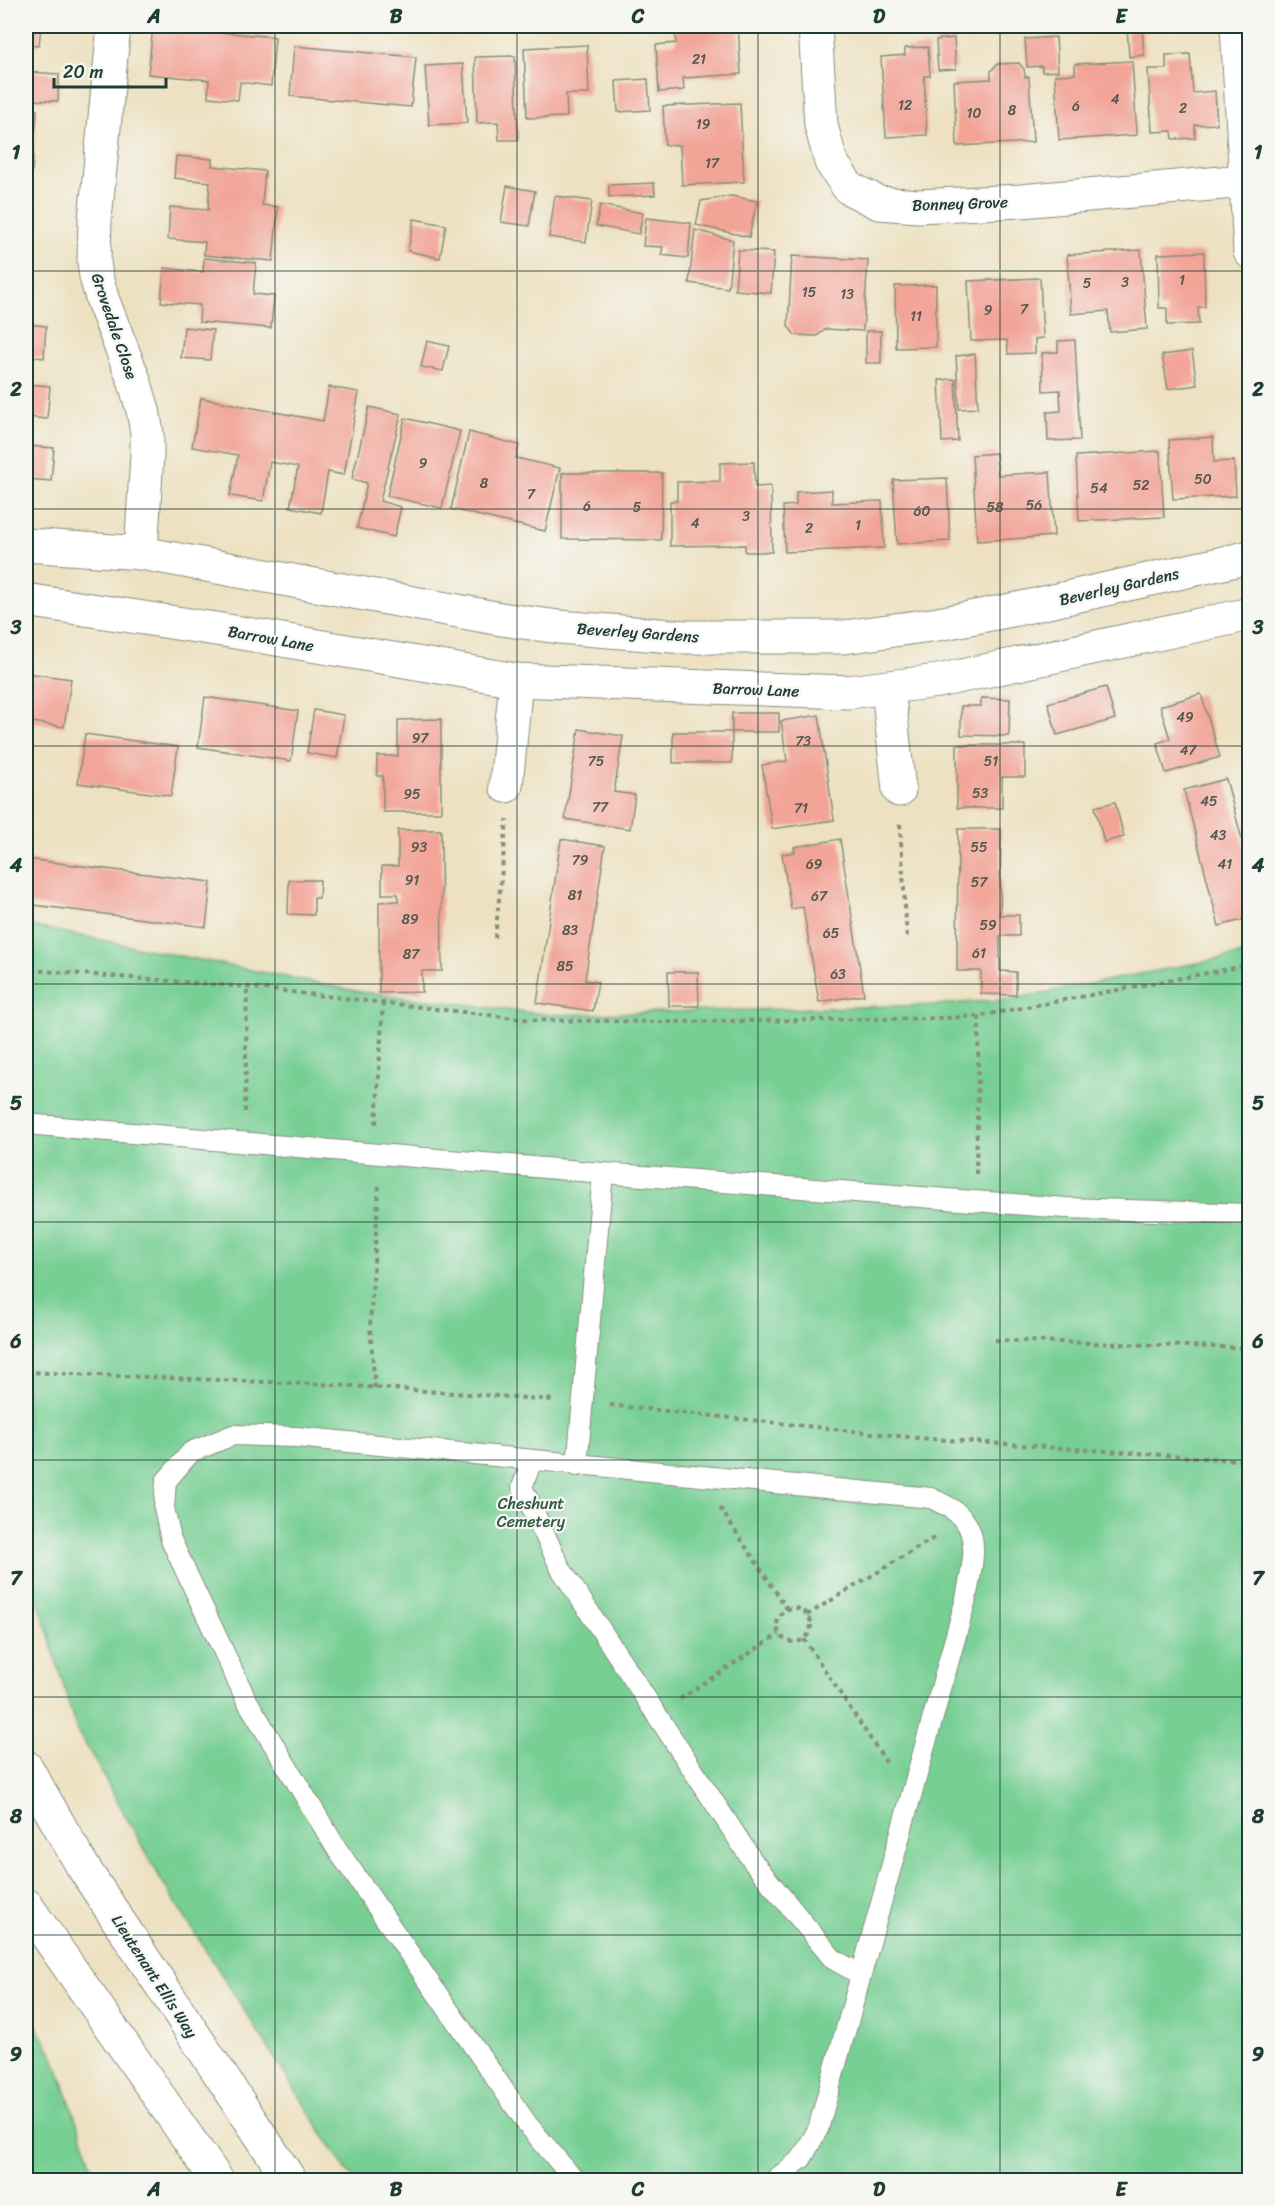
<svg xmlns="http://www.w3.org/2000/svg" width="1275" height="2206" font-family="Sriracha,sans-serif">
<style>
.green{fill:#77cf94;stroke:#4b8664;stroke-width:1.5}
.building{fill:#f2a497}
.lines{fill:none;stroke-linecap:round;stroke-linejoin:round}
.lane-casing{stroke:#868f7a;stroke-width:22}
.street-casing{stroke:#868f7a;stroke-width:35}
.secondary-casing{stroke:#868f7a;stroke-width:35}
.path{stroke:#868f7a;stroke-width:4;stroke-dasharray:4.5 4.5;stroke-linecap:butt}
.lane{stroke:#fff;stroke-width:20}
.street{stroke:#fff;stroke-width:33}
.secondary{stroke:#fff;stroke-width:33}
.grid{fill:none;stroke:#1f3d34;stroke-width:1.5;stroke-opacity:0.55}
.labels{text-anchor:middle;stroke-width:4.5;stroke-linejoin:round;paint-order:stroke}
.number-label{font-size:14px;fill:#54574d}
.street-label{font-size:16px;fill:#1f3d34;stroke:#f6f6f2}
.park-label{font-size:16px;fill:#315a47;stroke:#f6f6f2}
.neatline{fill:none;stroke:#1f3d34;stroke-width:2}
.grid-label{font-size:20px;text-anchor:middle;font-weight:bold;fill:#1f3d34}
</style>
<rect width="100%" height="100%" fill="#f6f6f2"/>
<filter id="ink" filterUnits="userSpaceOnUse"><feTurbulence type="fractalNoise" baseFrequency=".0167" numOctaves="2"/><feDisplacementMap in="SourceGraphic" scale="12" xChannelSelector="R" yChannelSelector="G"/><feConvolveMatrix kernelMatrix="1 2 1 2 8 2 1 2 1" color-interpolation-filters="sRGB"/></filter>
<filter id="wash" filterUnits="userSpaceOnUse"><feTurbulence type="fractalNoise" baseFrequency=".008" numOctaves="4" result="noise"/><feDisplacementMap in="SourceGraphic" scale="24" xChannelSelector="R" yChannelSelector="G"/><feGaussianBlur stdDeviation="1.35" result="paint"/><feColorMatrix in="noise" values="0 0 0 0 0 0 0 0 0 0 0 0 0 0 0 0 0 1.4 0 .05"/><feComposite in="paint" operator="in"/></filter>
<g filter="url(#wash)">
<rect width="100%" height="100%" fill="#ede1c1"/>
<g class="green">
<polygon points="26,925 361,992 551,1015 935,1005 1012,999 1249,953 1249,2180 356,2180 346,2170 162,1881 75,1725 26,1557"/>
<polygon points="26,2006 54,2057 97,2180 26,2180"/>
</g>
<g id="blocks">
<g class="building">
<polygon points="26,26 41,26 39,46 26,45"/>
<polygon points="153,26 275,37 271,86 240,82 238,100 208,97 209,80 148,74"/>
<polygon points="675,26 738,26 741,74 683,78 684,90 659,92 656,45 676,43"/>
<polygon points="1127,26 1142,26 1144,55 1129,57"/>
<polygon points="1056,37 1058,71 1042,72 1042,66 1027,67 1025,39"/>
<polygon points="954,38 956,69 938,70 936,40"/>
<polygon points="587,45 589,94 566,94 567,117 527,118 524,48"/>
<polygon points="294,46 416,57 411,107 290,96"/>
<polygon points="928,47 930,76 924,76 927,135 886,137 881,57 905,55 905,48"/>
<polygon points="1190,54 1193,93 1215,91 1217,124 1195,125 1195,138 1173,139 1172,131 1152,132 1148,69 1166,69 1166,55"/>
<polygon points="515,56 518,140 499,140 498,122 477,123 475,57"/>
<polygon points="1132,61 1137,135 1059,140 1055,75 1075,74 1075,64"/>
<polygon points="1019,63 1024,69 1025,77 1029,77 1033,142 957,146 954,81 991,79 991,71 997,64"/>
<polygon points="463,64 467,123 429,125 425,66"/>
<polygon points="28,72 59,74 58,101 27,100"/>
<polygon points="648,79 650,110 618,112 616,81"/>
<polygon points="740,103 744,182 682,185 680,145 665,145 663,106"/>
<polygon points="26,109 37,110 32,171 26,170"/>
<polygon points="176,156 212,159 212,166 265,171 262,205 278,207 273,261 204,255 205,242 168,239 170,207 208,210 210,182 174,178"/>
<polygon points="654,183 655,195 609,197 609,185"/>
<polygon points="507,186 535,191 529,226 501,222"/>
<polygon points="555,196 592,201 586,242 549,237"/>
<polygon points="732,196 757,201 749,237 696,225 701,201"/>
<polygon points="600,205 643,213 639,234 596,226"/>
<polygon points="646,218 691,223 688,258 661,255 663,247 643,246"/>
<polygon points="414,219 446,225 440,258 408,251"/>
<polygon points="695,230 733,240 728,288 689,283"/>
<polygon points="738,250 774,252 771,293 735,290"/>
<polygon points="1141,250 1147,329 1110,332 1108,311 1071,314 1067,255"/>
<polygon points="1204,252 1205,307 1198,307 1199,324 1167,325 1167,308 1159,308 1158,254"/>
<polygon points="792,256 868,260 863,331 825,329 817,336 795,335 788,326"/>
<polygon points="204,258 256,263 253,294 274,296 271,328 199,322 200,305 161,302 164,268 203,272"/>
<polygon points="1040,278 1043,338 1035,339 1035,353 1008,354 1007,340 971,341 968,281"/>
<polygon points="936,285 936,347 896,348 895,286"/>
<polygon points="26,324 46,326 44,358 26,356"/>
<polygon points="184,327 213,330 210,360 181,358"/>
<rect x="866" y="331" width="15" height="32"/>
<polygon points="1075,340 1080,440 1048,441 1047,412 1061,411 1060,390 1043,391 1042,353 1058,352 1058,341"/>
<polygon points="427,341 449,346 443,371 421,367"/>
<polygon points="1192,351 1197,385 1168,389 1162,355"/>
<polygon points="975,354 978,408 959,409 956,356"/>
<polygon points="955,379 958,441 942,442 939,380"/>
<polygon points="26,384 50,386 47,419 26,417"/>
<polygon points="329,387 359,392 344,475 328,472 321,513 290,507 298,467 270,462 263,501 230,496 238,455 192,447 201,398 323,421"/>
<polygon points="369,407 401,414 380,501 401,507 394,537 357,528 367,483 352,479"/>
<polygon points="405,418 460,431 442,508 387,496"/>
<polygon points="469,432 519,445 516,458 560,468 545,531 451,509"/>
<polygon points="1213,437 1214,462 1234,461 1236,496 1173,499 1169,440"/>
<polygon points="26,446 54,448 51,481 26,479"/>
<polygon points="1160,451 1164,517 1079,521 1076,456"/>
<polygon points="996,453 998,475 1050,472 1054,536 977,541 972,455"/>
<polygon points="754,462 755,487 771,486 772,552 745,552 745,545 670,546 670,501 677,501 677,482 720,481 720,463"/>
<polygon points="562,473 662,473 661,540 562,539"/>
<polygon points="947,478 950,541 897,544 893,480"/>
<polygon points="832,490 832,503 882,501 884,548 785,552 783,506 796,505 796,492"/>
<polygon points="26,673 71,679 64,727 26,721"/>
<polygon points="1106,687 1115,719 1057,735 1048,703"/>
<polygon points="1201,694 1220,757 1166,773 1157,743 1170,739 1160,706"/>
<polygon points="205,697 298,711 291,761 198,747"/>
<polygon points="981,698 1010,699 1009,736 961,735 961,706 981,706"/>
<polygon points="314,710 344,715 337,758 307,753"/>
<rect x="732" y="713" width="47" height="19"/>
<polygon points="819,715 834,820 772,829 762,765 787,761 781,721"/>
<polygon points="441,719 441,812 383,812 383,776 377,776 377,756 398,756 398,720"/>
<polygon points="579,729 623,736 614,792 635,795 630,829 565,819"/>
<rect x="673" y="732" width="59" height="31"/>
<polygon points="85,734 178,747 171,796 78,783"/>
<polygon points="957,745 1025,745 1025,777 1002,777 1002,808 957,808"/>
<polygon points="1226,779 1250,870 1250,918 1219,926 1184,790"/>
<polygon points="1115,802 1124,837 1104,842 1095,807"/>
<polygon points="958,829 1001,829 1000,915 1019,915 1019,936 1000,936 1000,971 1016,972 1016,995 981,994 981,971 957,971"/>
<polygon points="398,830 441,830 442,971 422,971 422,992 379,993 379,902 398,901 398,894 382,894 382,866 398,866"/>
<polygon points="561,839 605,846 585,980 598,982 593,1011 537,1003"/>
<polygon points="840,839 864,995 819,1002 803,907 791,909 782,854 795,852 794,847"/>
<polygon points="26,859 211,882 206,927 26,904"/>
<polygon points="289,880 320,880 319,898 314,898 314,915 288,914"/>
<polygon points="668,972 698,972 699,1006 669,1006"/>
</g>
</g>
</g>
<g filter="url(#ink)">
<use href="#blocks" fill-opacity="0" stroke="#868f7a" stroke-width="1.5"/>
<g class="lines">
<g class="lane-casing">
<g id="lane">
<polyline points="26,1124 603,1173 1066,1208 1250,1214"/>
<polyline points="532,1461 522,1487 561,1569 754,1863 833,1959 861,1975"/>
<polyline points="577,1466 603,1173"/>
<path d="M577,2180L571,2176L528,2125L337,1849L246,1699L171,1540L164,1508L166,1481L191,1452L233,1435L296,1437L931,1498C942,1504 954,1508 962,1518C982,1538 970,1575 966,1599L818,2129L802,2158L775,2180"/>
</g>
</g>
<g class="street-casing">
<g id="street">
<polyline points="114,26 95,219 94,262 96,277 103,301 134,380 143,410 147,433 147,455 141,553"/>
<polyline points="815,26 821,125 831,162 849,188 879,203 918,206 1021,201 1244,181"/>
<polyline points="1237,26 1250,252"/>
<polyline points="26,545 141,553 501,619 559,627 685,637 844,637 938,624 1017,609 1250,557"/>
<polyline points="26,600 235,632 516,680 848,692 938,681 1250,614"/>
<polyline points="888,688 899,790"/>
<polyline points="506,786 516,680"/>
</g>
</g>
<g class="secondary-casing">
<g id="secondary">
<polyline points="26,1767 83,1867 290,2180"/>
<polyline points="26,1905 217,2180"/>
</g>
</g>
<g class="path">
<polyline points="900,824 907,939"/>
<polyline points="495,938 507,820"/>
<polyline points="31,970 247,987 532,1020 670,1022 945,1018 979,1016 1250,965"/>
<polyline points="28,1096 32,932"/>
<polyline points="245,1112 247,987"/>
<polyline points="376,1124 383,1002"/>
<polyline points="976,1174 979,1016"/>
<polyline points="995,1340 1250,1348"/>
<polyline points="26,1372 338,1385 555,1400"/>
<polyline points="375,1388 370,1327 379,1184"/>
<polyline points="610,1405 918,1438 1250,1461"/>
<polyline points="720,1508 788,1610"/>
<circle cx="794" cy="1625" r="17"/>
<polyline points="807,1615 937,1536"/>
<polyline points="804,1639 888,1765"/>
<polyline points="680,1699 779,1634"/>
</g>
<use href="#lane" class="lane"/>
<use href="#street" class="street"/>
<use href="#secondary" class="secondary"/>
</g>
</g>
<path class="grid" d="M275,26V2180M517,26V2180M758,26V2180M1000,26V2180M26,271H1250M26,509H1250M26,746H1250M26,984H1250M26,1222H1250M26,1460H1250M26,1697H1250M26,1935H1250"/>
<g class="labels">
<g class="number-label">
<text x="699" y="64">21</text>
<text x="1115" y="104">4</text>
<text x="905" y="110">12</text>
<text x="1076" y="111">6</text>
<text x="1183" y="113">2</text>
<text x="1012" y="115">8</text>
<text x="974" y="118">10</text>
<text x="703" y="129">19</text>
<text x="712" y="168">17</text>
<text x="1182" y="285">1</text>
<text x="1125" y="287">3</text>
<text x="1087" y="288">5</text>
<text x="809" y="297">15</text>
<text x="847" y="299">13</text>
<text x="1024" y="314">7</text>
<text x="988" y="315">9</text>
<text x="916" y="321">11</text>
<text x="423" y="468">9</text>
<text x="1203" y="484">50</text>
<text x="484" y="488">8</text>
<text x="1141" y="490">52</text>
<text x="1099" y="493">54</text>
<text x="531" y="499">7</text>
<text x="1034" y="510">56</text>
<text x="587" y="511">6</text>
<text x="637" y="512">5</text>
<text x="995" y="512">58</text>
<text x="922" y="516">60</text>
<text x="746" y="521">3</text>
<text x="695" y="528">4</text>
<text x="858" y="530">1</text>
<text x="809" y="533">2</text>
<text x="1185" y="722">49</text>
<text x="420" y="743">97</text>
<text x="803" y="746">73</text>
<text x="1188" y="755">47</text>
<text x="596" y="766">75</text>
<text x="991" y="766">51</text>
<text x="980" y="798">53</text>
<text x="412" y="799">95</text>
<text x="1209" y="806">45</text>
<text x="600" y="812">77</text>
<text x="801" y="813">71</text>
<text x="1218" y="840">43</text>
<text x="419" y="852">93</text>
<text x="979" y="852">55</text>
<text x="580" y="865">79</text>
<text x="814" y="869">69</text>
<text x="1225" y="869">41</text>
<text x="412" y="885">91</text>
<text x="979" y="887">57</text>
<text x="575" y="900">81</text>
<text x="819" y="901">67</text>
<text x="410" y="924">89</text>
<text x="988" y="930">59</text>
<text x="570" y="935">83</text>
<text x="831" y="938">65</text>
<text x="979" y="958">61</text>
<text x="411" y="959">87</text>
<text x="565" y="971">85</text>
<text x="838" y="979">63</text>
</g>
<g class="street-label">
<text transform="translate(960 203) rotate(-2)" y="6">Bonney Grove</text>
<text transform="translate(115 326) rotate(71)" y="6">Grovedale Close</text>
<text transform="translate(1119 586) rotate(-13)" y="6">Beverley Gardens</text>
<text transform="translate(638 632) rotate(4)" y="6">Beverley Gardens</text>
<text transform="translate(271 638) rotate(10)" y="6">Barrow Lane</text>
<text transform="translate(756 689) rotate(2)" y="6">Barrow Lane</text>
<text transform="translate(155 1976) rotate(57)" y="6">Lieutenant Ellis Way</text>
</g>
<g class="park-label">
<text x="531" y="1509">Cheshunt<tspan x="531" dy="18">Cemetery</tspan></text>
</g>
</g>
<rect width="1275" height="2206" fill="none" stroke="#f6f6f2" stroke-width="66"/>
<path d="M54 78v9h112v-9" fill="none" stroke="#1f3d34" stroke-width="3"/>
<text x="63" y="78" font-size="18" fill="#1f3d34" stroke="#f6f6f2" stroke-width="4.5" paint-order="stroke">20 m</text>
<rect x="33" y="33" width="1209" height="2140" class="neatline"/>
<g class="grid-label">
<text x="154" y="23">A</text>
<text x="396" y="23">B</text>
<text x="638" y="23">C</text>
<text x="879" y="23">D</text>
<text x="1121" y="23">E</text>
<text x="16" y="159">1</text>
<text x="1258" y="159">1</text>
<text x="16" y="396">2</text>
<text x="1258" y="396">2</text>
<text x="16" y="634">3</text>
<text x="1258" y="634">3</text>
<text x="16" y="872">4</text>
<text x="1258" y="872">4</text>
<text x="16" y="1110">5</text>
<text x="1258" y="1110">5</text>
<text x="16" y="1348">6</text>
<text x="1258" y="1348">6</text>
<text x="16" y="1585">7</text>
<text x="1258" y="1585">7</text>
<text x="16" y="1823">8</text>
<text x="1258" y="1823">8</text>
<text x="16" y="2061">9</text>
<text x="1258" y="2061">9</text>
<text x="154" y="2196">A</text>
<text x="396" y="2196">B</text>
<text x="638" y="2196">C</text>
<text x="879" y="2196">D</text>
<text x="1121" y="2196">E</text>
</g>
</svg>
